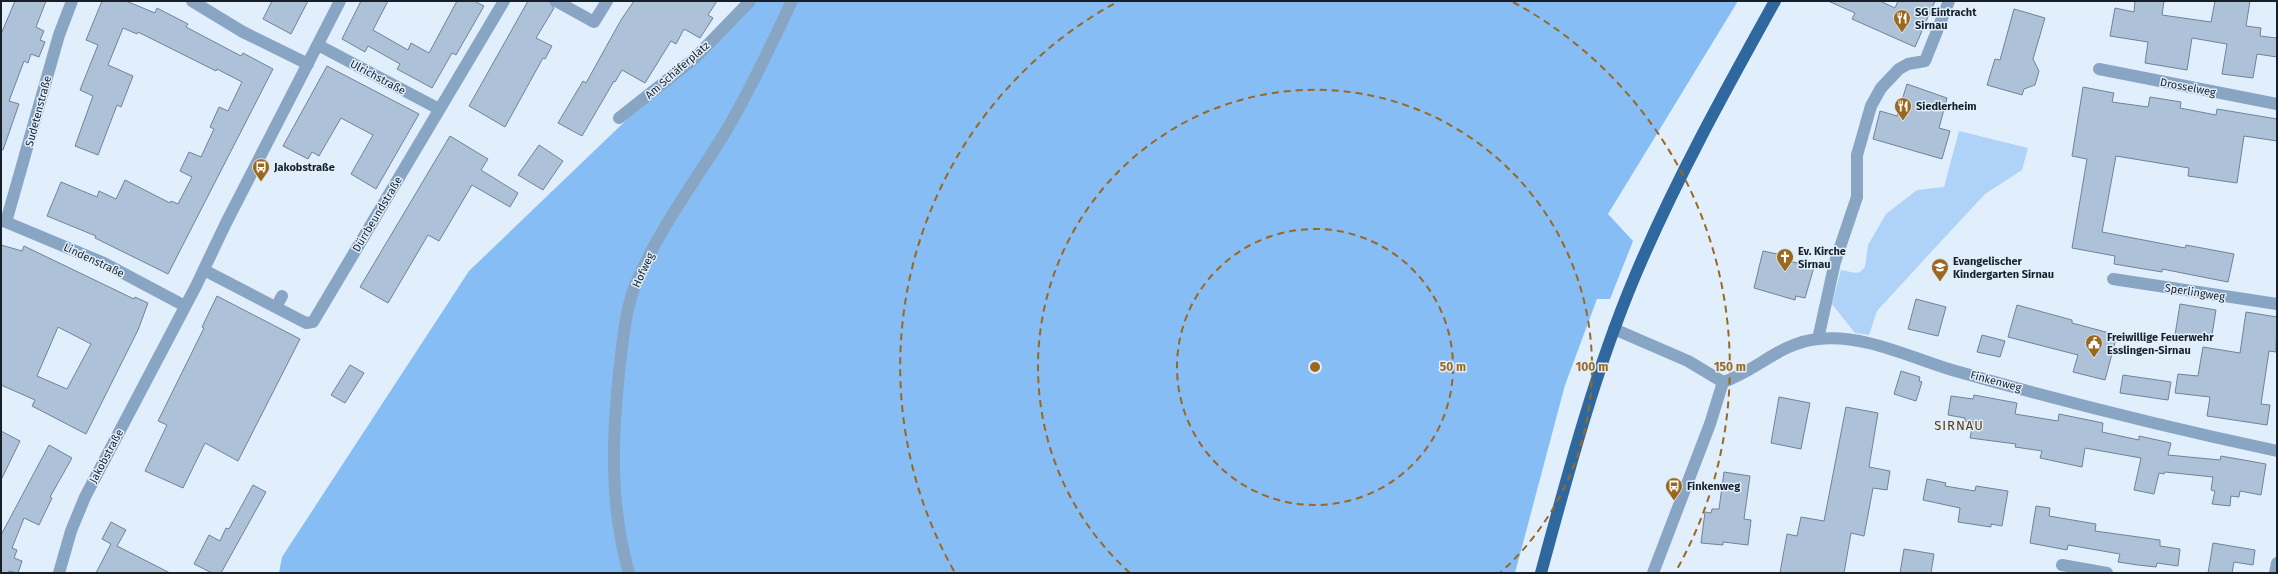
<svg xmlns="http://www.w3.org/2000/svg" width="2278" height="574" font-family="'Fira Sans',sans-serif">
<style>
.green{fill:#afd3f8}
.forest{fill:#86bdf5}
.building{fill:#adc2d9;stroke:#6f8398;fill-rule:evenodd}
.lines{fill:none;stroke-linecap:round;stroke-linejoin:round}
.minor{stroke:#88a5c4;stroke-width:12}
.major{stroke:#2f689e;stroke-width:12}
.ring{fill:none;stroke:#9c671f;stroke-width:2;stroke-dasharray:7 5}
.labels{text-anchor:middle;stroke-width:3;stroke-linejoin:round;paint-order:stroke}
.poi-label{font-size:11px;font-weight:bold;fill:#172028;stroke:#e1effd;text-anchor:start}
.street-label{font-size:11px;fill:#172028;stroke:#e1effd}
.quarter-label{font-size:13px;letter-spacing:1px;fill:#5b3701;stroke:#e1effd}
.centre{fill:#9c671f;stroke:#e1effd;stroke-width:2}
.ring-label{font-size:12px;text-anchor:middle;font-weight:bold;fill:#9c671f;stroke:#e1effd;stroke-width:3;stroke-linejoin:round;paint-order:stroke}
</style>
<rect width="100%" height="100%" fill="#e1effd"/>
<polygon class="green" points="1959,131 2028,148 2022,170 1985,194 1932,251 1877,311 1869,335 1855,333 1832,304 1841,270 1856,273 1860,272 1865,267 1868,245 1886,214 1917,190 1944,187"/>
<polygon class="forest" points="756,1 1738,1 1608,214 1633,241 1610,299 1597,299 1565,385 1515,573 279,573 282,557 469,271 640,107 698,62"/>
<g class="building">
<polygon points="15,1 46,1 36,27 44,31 40,40 45,42 39,57 31,54 28,63 24,61 9,101 19,104 3,150 1,149 1,34"/>
<polygon points="102,1 126,1 155,13 157,8 188,24 186,27 241,56 243,53 273,69 168,274 95,238 96,236 47,216 61,182 97,197 99,191 116,199 125,180 170,203 171,201 178,204 192,177 180,171 189,152 201,157 214,129 210,127 219,107 228,111 242,82 217,69 216,71 138,32 137,34 123,28 108,65 133,76 121,107 117,105 98,155 75,146 93,96 80,90 98,45 86,40"/>
<polygon points="272,1 308,1 291,34 263,19"/>
<polygon points="361,1 388,1 373,30 408,50 411,43 429,53 457,1 474,1 484,6 456,55 452,53 432,88 397,69 400,64 368,46 365,52 342,39"/>
<polygon points="528,1 549,1 554,8 536,38 552,46 545,59 543,58 505,127 469,106"/>
<polygon points="634,1 717,1 708,15 713,18 700,38 684,29 676,44 671,41 645,83 622,70 615,82 614,81 582,136 558,123 583,81 586,83 621,20"/>
<polygon points="1828,1 1880,1 1895,8 1898,1 1935,1 1915,47 1852,19 1855,13"/>
<polygon points="2135,1 2164,1 2162,15 2211,22 2215,1 2250,1 2246,26 2261,28 2260,36 2277,38 2277,57 2257,54 2253,78 2222,74 2227,44 2192,38 2187,70 2145,63 2148,42 2110,36 2115,8 2134,12"/>
<polygon points="2014,9 2045,18 2033,59 2039,71 2035,85 2024,89 2022,95 1987,85 1995,59 2000,60"/>
<polygon points="327,66 419,114 376,189 351,174 373,135 341,118 319,156 312,152 308,159 283,146"/>
<polygon points="1907,84 1947,98 1939,128 1950,131 1942,159 1873,139 1880,111 1897,116"/>
<polygon points="2083,87 2114,93 2112,102 2148,107 2150,97 2181,102 2180,108 2216,115 2217,109 2277,119 2277,141 2244,136 2237,183 2188,176 2189,168 2116,156 2102,232 2185,248 2186,245 2234,254 2228,282 2162,269 2162,272 2114,264 2115,256 2072,248 2087,159 2072,156"/>
<polygon points="450,136 488,159 481,170 518,193 510,207 472,185 439,241 428,235 388,303 360,287"/>
<polygon points="539,145 563,161 543,190 518,175"/>
<path d="M1,245L22,251L24,246L134,299L135,297L148,303L138,330L86,434L32,406L35,400L1,385ZM58,327L91,344L67,389L37,376Z"/>
<polygon points="1763,251 1782,255 1781,259 1814,267 1805,298 1796,296 1795,300 1754,288"/>
<polygon points="217,296 300,339 238,461 205,443 183,488 145,471 167,425 158,421 204,328 202,327"/>
<polygon points="1916,299 1946,307 1938,336 1908,329"/>
<polygon points="2180,304 2216,310 2211,341 2175,335"/>
<polygon points="2017,305 2072,320 2072,323 2117,335 2105,380 2073,372 2078,355 2008,337"/>
<polygon points="2246,312 2277,317 2276,352 2269,351 2261,404 2270,405 2267,425 2207,416 2210,397 2175,393 2178,374 2198,376 2203,347 2240,353"/>
<polygon points="1982,335 2005,341 2000,357 1977,352"/>
<polygon points="350,365 364,373 345,403 331,395"/>
<polygon points="1901,371 1920,377 1919,381 1922,382 1916,401 1894,394"/>
<polygon points="2123,375 2171,382 2168,400 2120,393"/>
<polygon points="1974,395 2017,403 2015,414 2058,421 2059,414 2103,423 2102,432 2139,440 2139,436 2171,443 2168,455 2220,460 2221,456 2266,464 2261,495 2240,491 2239,497 2231,496 2230,506 2212,504 2215,491 2211,490 2213,477 2165,472 2164,474 2159,473 2154,494 2134,490 2141,458 2085,448 2082,467 2040,458 2042,451 2015,447 2016,444 1970,438 1973,422 1964,421 1965,418 1948,415 1951,396 1973,399"/>
<polygon points="1779,397 1810,403 1801,449 1771,443"/>
<polygon points="1846,407 1878,413 1869,467 1890,471 1887,490 1873,488 1864,536 1851,533 1844,573 1780,573 1787,534 1797,536 1801,517 1824,521"/>
<polygon points="1,431 20,441 1,480"/>
<polygon points="49,445 72,458 50,497 52,498 39,525 24,518 12,548 17,550 14,558 22,561 18,573 9,571 8,573 1,573 1,535"/>
<polygon points="1724,472 1750,476 1744,519 1751,520 1748,545 1723,542 1723,545 1701,543 1705,512 1711,513 1712,509 1719,509"/>
<polygon points="1927,479 1946,483 1945,486 1975,491 1976,486 2008,491 2002,526 1991,524 1991,527 1958,522 1960,508 1923,500"/>
<polygon points="253,485 266,492 221,573 212,573 194,564 209,535 220,541 226,528 229,529"/>
<polygon points="2036,506 2050,508 2049,516 2096,524 2095,531 2160,540 2160,546 2180,549 2178,566 2157,563 2156,567 2138,565 2118,562 2120,554 2068,545 2067,550 2030,543"/>
<polygon points="111,522 126,530 117,546 170,573 96,573 111,544 102,539"/>
<polygon points="2213,543 2255,550 2253,565 2234,562 2232,573 2208,573"/>
<polygon points="1904,549 1934,554 1931,573 1900,573"/>
</g>
<g class="lines">
<g class="minor">
<polyline points="192,1 243,32 308,64"/>
<polyline points="556,1 594,22 607,1"/>
<polyline points="318,45 439,109"/>
<polyline points="2099,69 2277,104"/>
<polyline points="619,118 695,58 750,1"/>
<polyline points="1,220 104,263 185,306"/>
<polyline points="6,222 59,35 72,1"/>
<polyline points="204,270 306,323 313,322 504,1"/>
<polyline points="2113,279 2277,304"/>
<polyline points="276,307 282,296"/>
<polyline points="1614,329 1688,361 1723,382"/>
<polyline points="1818,339 1835,262 1857,197 1857,155 1871,106 1881,88 1899,69 1908,64 1925,61 1949,1"/>
<path d="M1723,382C1757,371 1779,343 1818,339C1864,334 1909,357 1952,370C2057,400 2170,428 2277,451"/>
<polyline points="2062,565 2107,573"/>
<polyline points="59,573 71,531 85,497 196,286 226,223 340,1"/>
<path d="M629,573C609,503 612,435 620,364C623,340 625,315 633,291C655,234 694,183 726,131C751,89 771,45 792,1"/>
<polyline points="1653,573 1710,424 1723,382"/>
<polyline points="2275,573 2277,563"/>
</g>
<path class="major" d="M1541,573C1568,473 1595,371 1635,276C1675,181 1725,91 1775,1"/>
</g>
<g class="ring">
<circle cx="1315" cy="367" r="138"/>
<path d="M1130 573A277 277 0 1 1 1500 573"/>
<path d="M954 571A415 415 0 0 1 1117 2M1513 2A415 415 0 0 1 1676 571"/>
</g>
<defs>
<g id="restaurant-pin" transform="scale(0.9)"><path d="M0 17L-7.5 6A9.5 9.5 0 1 1 7.5 6Z" fill="#9c671f" stroke="#e1effd"/><path d="M-5-6h1v4h1v-4h1v4h1v-4h1v5L-1.5 .5V6h-2V.5L-5-1ZM5-6V6H3V1.5H1.5Q1.5-4 5-6Z" fill="#fff"/></g>
<g id="bus-pin" transform="scale(0.9)"><path d="M0 17L-7.5 6A9.5 9.5 0 1 1 7.5 6Z" fill="#9c671f" stroke="#e1effd"/><path d="M-5-6H5V4H4V6H2V4H-2V6H-4V4H-5ZM-3.5-4V0h7V-4ZM-3.5 1.2v1.5H-2V1.2ZM2 1.2v1.5H3.5V1.2Z" fill="#fff"/></g>
<g id="church-pin" transform="scale(0.9)"><path d="M0 17L-7.5 6A9.5 9.5 0 1 1 7.5 6Z" fill="#9c671f" stroke="#e1effd"/><path d="M-1.2-6h2.4v3.5h3.3v2.4h-3.3V6h-2.4V-.1h-3.3v-2.4h3.3Z" fill="#fff"/></g>
<g id="school-pin" transform="scale(0.9)"><path d="M0 17L-7.5 6A9.5 9.5 0 1 1 7.5 6Z" fill="#9c671f" stroke="#e1effd"/><path d="M0-5L7-2L0 1L-7-2ZM-4 1L0 2.5L4 1V4Q0 6-4 4Z" fill="#fff"/></g>
<g id="civic-pin" transform="scale(0.9)"><path d="M0 17L-7.5 6A9.5 9.5 0 1 1 7.5 6Z" fill="#9c671f" stroke="#e1effd"/><path d="M-.6-6.5H3V-4.5H.6V-3L4-1V1h2V6H-6V1h2V-1L-.6-3ZM-1.2 2.5V6h2.4V2.5Z" fill="#fff"/></g>
</defs>
<g fill-rule="evenodd">
<use href="#restaurant-pin" x="1902" y="18"/>
<use href="#restaurant-pin" x="1903" y="106"/>
<use href="#bus-pin" x="261" y="167"/>
<use href="#church-pin" x="1785" y="257"/>
<use href="#school-pin" x="1940" y="267"/>
<use href="#civic-pin" x="2094" y="343"/>
<use href="#bus-pin" x="1674" y="486"/>
</g>
<g class="labels">
<g class="poi-label">
<text x="1915" y="16">SG Eintracht<tspan x="1915" dy="13">Sirnau</tspan></text>
<text x="1916" y="110">Siedlerheim</text>
<text x="274" y="171">Jakobstraße</text>
<text x="1798" y="255">Ev. Kirche<tspan x="1798" dy="13">Sirnau</tspan></text>
<text x="1953" y="265">Evangelischer<tspan x="1953" dy="13">Kindergarten Sirnau</tspan></text>
<text x="2107" y="341">Freiwillige Feuerwehr<tspan x="2107" dy="13">Esslingen-Sirnau</tspan></text>
<text x="1687" y="490">Finkenweg</text>
</g>
<g class="street-label">
<text transform="translate(677 70) rotate(-41)" y="4">Am Schäferplatz</text>
<text transform="translate(378 77) rotate(28)" y="4">Ulrichstraße</text>
<text transform="translate(2188 87) rotate(11)" y="4">Drosselweg</text>
<text transform="translate(38 111) rotate(-75)" y="4">Sudetenstraße</text>
<text transform="translate(377 214) rotate(-59)" y="4">Dürrbeundstraße</text>
<text transform="translate(94 260) rotate(25)" y="4">Lindenstraße</text>
<text transform="translate(643 270) rotate(-65)" y="4">Hofweg</text>
<text transform="translate(2195 292) rotate(9)" y="4">Sperlingweg</text>
<text transform="translate(1996 381) rotate(15)" y="4">Finkenweg</text>
<text transform="translate(106 456) rotate(-62)" y="4">Jakobstraße</text>
</g>
<g class="quarter-label">
<text x="1959" y="430">SIRNAU</text>
</g>
</g>
<circle cx="1315" cy="367" r="6" class="centre"/>
<g class="ring-label">
<text x="1453" y="371">50 m</text>
<text x="1592" y="371">100 m</text>
<text x="1730" y="371">150 m</text>
</g>
<rect width="2278" height="574" fill="none" stroke="#172028" stroke-width="4"/>
</svg>
